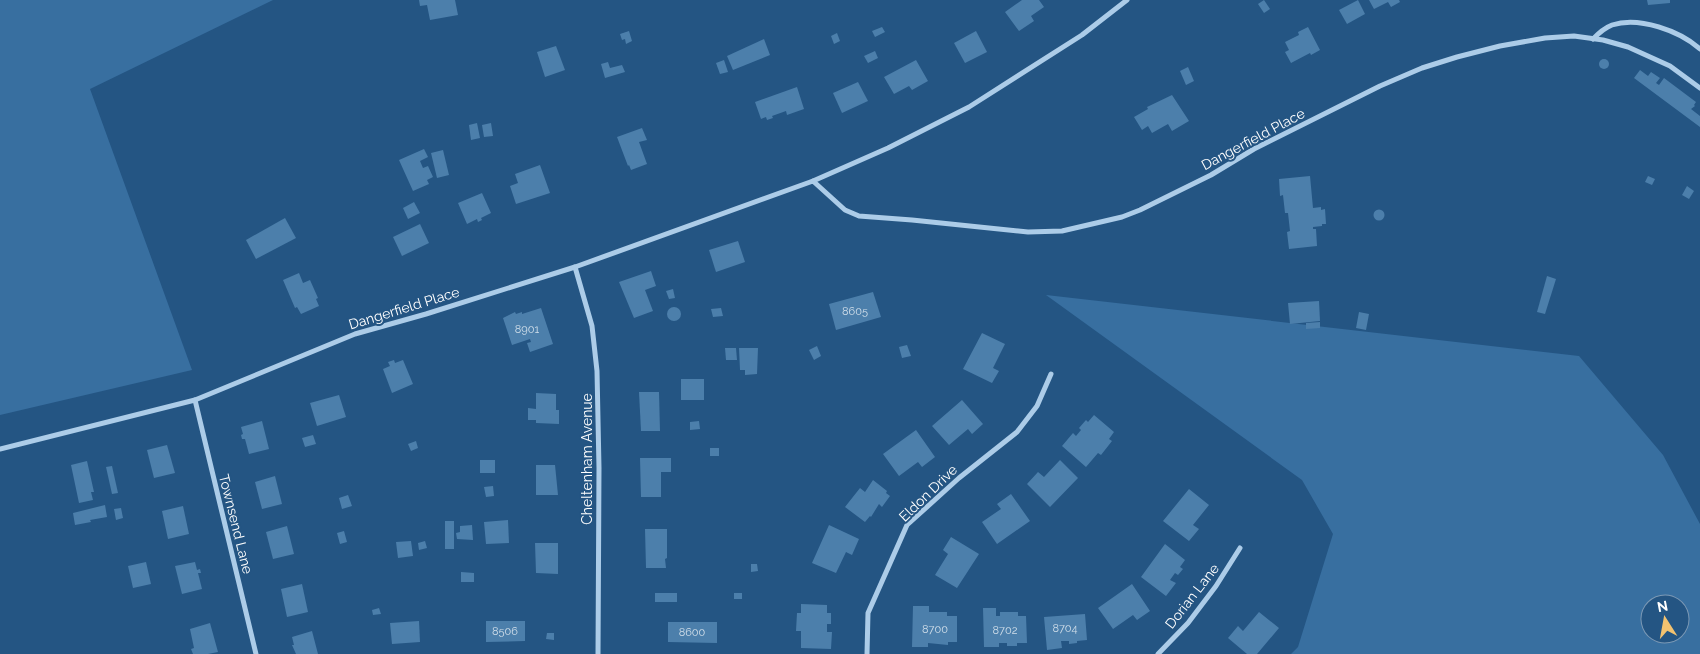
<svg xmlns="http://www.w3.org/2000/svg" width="1700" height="654" font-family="Raleway,sans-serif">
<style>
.green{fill:#386fa0;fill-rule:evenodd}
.building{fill:#4c7fab}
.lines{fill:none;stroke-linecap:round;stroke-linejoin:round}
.street{stroke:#accce8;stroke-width:5}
.labels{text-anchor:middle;stroke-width:4;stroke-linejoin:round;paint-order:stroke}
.number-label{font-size:11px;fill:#d2dfea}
.street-label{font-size:14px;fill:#fff;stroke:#245583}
</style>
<rect width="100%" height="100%" fill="#245583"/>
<g class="green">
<polygon points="0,0 273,0 90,89 192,370 0,415"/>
<path d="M1046,295L1579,356L1663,455L1700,524V654H1291L1298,647L1333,534L1302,480ZM1650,604H1680V634H1650Z"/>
</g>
<g class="building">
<polygon points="419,0 455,0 458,15 430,20 427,5 420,6"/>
<polygon points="1022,0 1039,0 1044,7 1031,16 1034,21 1019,31 1005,12"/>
<polygon points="1264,0 1270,9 1264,13 1258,4"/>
<polygon points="1358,0 1365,14 1347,24 1339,10"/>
<polygon points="1369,0 1399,0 1400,2 1391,7 1388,2 1374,9"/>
<polygon points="1647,0 1670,0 1670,3 1648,5"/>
<polygon points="882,27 885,32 875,37 872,31"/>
<polygon points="1308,27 1320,50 1311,55 1310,53 1291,63 1285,52 1289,50 1285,42 1299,35 1298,32"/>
<polygon points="629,31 632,41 626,44 625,39 622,40 620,34"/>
<polygon points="976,31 987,52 965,63 954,43"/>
<polygon points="837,33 840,41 834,44 831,36"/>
<polygon points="764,39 770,55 733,70 727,56"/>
<polygon points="556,46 565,70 545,77 537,52"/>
<polygon points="875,51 878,58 868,63 864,56"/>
<circle cx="1604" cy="64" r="5"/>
<polygon points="724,60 728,72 720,74 716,63"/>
<polygon points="916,60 928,81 912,90 909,86 894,94 884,77"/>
<polygon points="608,62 610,68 622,65 625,72 605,78 601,64"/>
<polygon points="1188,67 1194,81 1186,85 1180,71"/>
<polygon points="1640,70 1648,76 1651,72 1660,78 1656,83 1659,85 1664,78 1696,102 1694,105 1695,106 1691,109 1700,116 1700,127 1634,78"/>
<polygon points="858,82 868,101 842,113 833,93"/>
<polygon points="797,87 804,109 787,115 786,111 772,116 773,118 767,120 766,117 761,119 755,102"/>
<polygon points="1172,95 1189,121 1172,131 1168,124 1152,133 1148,126 1142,130 1134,117 1148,109 1147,107"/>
<polygon points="477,123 480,138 471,140 469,125"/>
<polygon points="491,123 493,136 484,137 482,125"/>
<polygon points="642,128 647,140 639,142 647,164 631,170 629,165 628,166 617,137"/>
<polygon points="424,149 428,157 420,161 423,168 428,166 433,177 427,180 429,184 413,191 399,160"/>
<polygon points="443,150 449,175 437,178 431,153"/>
<polygon points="540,165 550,193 516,204 510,186 518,183 515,174"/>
<polygon points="1310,176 1313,208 1321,207 1321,210 1325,209 1326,224 1322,224 1322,226 1313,227 1313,229 1316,229 1317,246 1289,249 1287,232 1290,231 1288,213 1285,213 1283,195 1280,196 1279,179"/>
<polygon points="1648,176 1655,179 1652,185 1645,182"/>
<polygon points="1687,186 1694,191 1689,199 1682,195"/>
<polygon points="482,193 491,213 481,218 482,220 478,222 477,219 467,224 458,203"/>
<polygon points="414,202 420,213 408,219 403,208"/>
<circle cx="1379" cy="215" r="5.5"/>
<polygon points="285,218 296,238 256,259 246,240"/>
<polygon points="420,224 429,243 402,256 393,237"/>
<polygon points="738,241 745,262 716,272 709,250"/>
<polygon points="651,271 656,286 645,290 653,311 634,318 619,282"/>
<polygon points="299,273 303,283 310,280 318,298 316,299 319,306 301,314 297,307 295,308 283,280"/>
<polygon points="1547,276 1556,279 1545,314 1537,312"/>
<polygon points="673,289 675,298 669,299 666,291"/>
<polygon points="873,292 881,317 836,330 829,304"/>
<polygon points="1319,301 1320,321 1290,324 1288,303"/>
<circle cx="674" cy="314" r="7"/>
<polygon points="541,308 553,344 530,352 527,343 531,342 530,339 512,345 503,318 515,312 516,314 522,312 522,314"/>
<polygon points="721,308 723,316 713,317 711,309"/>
<polygon points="1359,312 1369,314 1366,330 1356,328"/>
<polygon points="1320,322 1320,328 1306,329 1306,323"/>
<polygon points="982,333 1005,344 993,368 999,371 992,383 963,369"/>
<polygon points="907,345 911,356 902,358 899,347"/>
<polygon points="817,346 821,356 814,360 809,350"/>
<polygon points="725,348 736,348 737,360 726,360"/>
<polygon points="739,348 758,348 757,374 745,375 745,370 740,370"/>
<polygon points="394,360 395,363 403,360 413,384 392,393 383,369 390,366 388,362"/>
<rect x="681" y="379" width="23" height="21"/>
<polygon points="639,392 659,392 660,431 641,431"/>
<polygon points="536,393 556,394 556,410 559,410 559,424 536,423 536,420 528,420 528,408 536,409"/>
<polygon points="339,395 346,417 317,426 310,403"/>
<polygon points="962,400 983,424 972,434 968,429 949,445 932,426"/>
<polygon points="1094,415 1114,432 1109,439 1112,441 1101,455 1098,453 1086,467 1062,446 1073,433 1076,436 1081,430 1079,428 1086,420 1088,422"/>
<polygon points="262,421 269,449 249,454 245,439 242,439 241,435 243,434 241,427"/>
<polygon points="699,421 700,429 690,430 690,422"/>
<polygon points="916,430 935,457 922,467 918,462 899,476 883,454"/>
<polygon points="313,435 316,444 305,447 302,438"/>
<polygon points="416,441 418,448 411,451 408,444"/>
<polygon points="167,445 175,473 154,478 147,450"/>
<rect x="710" y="448" width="9" height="8"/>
<polygon points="640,458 671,458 671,472 661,472 661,497 641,497"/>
<rect x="480" y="460" width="15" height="13"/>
<polygon points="1060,460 1078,478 1050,507 1027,484 1038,472 1044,477"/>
<polygon points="87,461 94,492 91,492 93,500 79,503 71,465"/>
<polygon points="536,465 555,465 558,495 536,495"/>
<polygon points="112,466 118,493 112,494 106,467"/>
<polygon points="275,476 282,504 262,509 255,482"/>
<polygon points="873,480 887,491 886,493 890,496 882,507 879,504 871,517 870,516 865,522 845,507 860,488 865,492"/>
<polygon points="493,486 494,496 486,497 484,487"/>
<polygon points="1189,489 1209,505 1193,525 1199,529 1189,541 1163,521"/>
<polygon points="1011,494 1030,521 997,544 982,522 1001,509 997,504"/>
<polygon points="348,495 352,506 342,509 339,498"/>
<polygon points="105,505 107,517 90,520 91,522 75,525 73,513"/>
<polygon points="183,506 189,534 168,539 162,511"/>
<polygon points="121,508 123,518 116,520 114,509"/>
<polygon points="508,520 509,543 486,544 484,522"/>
<rect x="445" y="521" width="9" height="28"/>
<polygon points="472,525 473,540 457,539 456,533 460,532 460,526"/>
<polygon points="829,525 859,539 852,555 846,552 836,573 812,563"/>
<polygon points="287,526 294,554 273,559 266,532"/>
<polygon points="645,529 667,529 667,558 665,559 666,568 646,568"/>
<polygon points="344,531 347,542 340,544 337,533"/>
<polygon points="951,537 979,554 957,588 935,575 948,554 943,550"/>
<polygon points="411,541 413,556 398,558 396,542"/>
<polygon points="425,541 427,548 419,550 418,543"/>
<polygon points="535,543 558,543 558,574 536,573"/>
<polygon points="1165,544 1185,560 1180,567 1183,569 1178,575 1175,573 1170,580 1176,583 1166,596 1141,577"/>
<polygon points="146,562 151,584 133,588 128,566"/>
<polygon points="195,562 197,570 200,569 201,573 198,573 202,589 182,594 175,566"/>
<polygon points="751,564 757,564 758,571 751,572"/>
<polygon points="461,572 474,573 474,582 461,582"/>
<polygon points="302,584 308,612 287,617 281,589"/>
<polygon points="1132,584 1150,611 1137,620 1133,615 1113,629 1098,608"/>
<rect x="655" y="593" width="22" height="9"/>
<rect x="734" y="593" width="8" height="6"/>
<polygon points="801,604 827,605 827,613 831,613 831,624 827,624 827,632 832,632 831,649 801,648 801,631 796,631 797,613 801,613"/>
<polygon points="913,606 929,606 929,612 947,612 947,616 957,616 957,642 948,642 948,645 928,643 928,647 912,647"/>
<polygon points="379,608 381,614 373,615 372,610"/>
<polygon points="983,608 996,608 996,616 1000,616 1000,612 1018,612 1018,616 1026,616 1027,643 1017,643 1017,646 1007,646 1007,643 999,643 999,647 984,647"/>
<polygon points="1259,612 1279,628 1257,654 1247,654 1228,638 1238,626 1243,631"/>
<polygon points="1085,614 1087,640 1077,641 1077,643 1069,644 1069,641 1061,641 1062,648 1047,650 1044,617"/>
<polygon points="419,621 420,642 392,644 390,623"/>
<polygon points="486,621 525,621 525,641 486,642"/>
<polygon points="668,622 717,622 717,643 668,642"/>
<polygon points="210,623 218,652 208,654 193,654 191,649 194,648 190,629"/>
<polygon points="312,631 318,654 296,654 292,645 294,645 292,637"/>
<polygon points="547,633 554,633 554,640 546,639"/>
</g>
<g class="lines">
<g class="street">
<path d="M1593,39C1599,33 1604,28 1612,25C1639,16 1680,31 1700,49"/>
<polyline points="813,181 888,148 969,107 1082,35 1127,0"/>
<polyline points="575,267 592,326 597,371 599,468 598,654"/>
<polyline points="195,400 256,654"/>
<polyline points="0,449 195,400 355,334 426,314 575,267 813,181 845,210 859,216 912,220 1028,232 1062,231 1122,217 1140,210 1211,175 1254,149 1380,86 1422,68 1457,57 1500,46 1545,38 1574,36 1603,40 1628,47 1670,66 1700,88"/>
<polyline points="867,654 868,613 907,525 959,478 1017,432 1037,406 1051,374"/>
<polyline points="1158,654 1188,623 1216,586 1240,548"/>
</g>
</g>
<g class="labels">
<g class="number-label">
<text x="855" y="315">8605</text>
<text x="527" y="333">8901</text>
<text x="1065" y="632">8704</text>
<text x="935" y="633">8700</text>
<text x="1005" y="634">8702</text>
<text x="505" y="635">8506</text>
<text x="692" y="636">8600</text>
</g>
<g class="street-label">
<text transform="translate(1253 139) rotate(-28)" y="5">Dangerfield Place</text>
<text transform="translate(404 308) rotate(-17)" y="5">Dangerfield Place</text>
<text transform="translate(587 459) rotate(-90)" y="5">Cheltenham Avenue</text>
<text transform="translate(928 493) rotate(-44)" y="5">Eldon Drive</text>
<text transform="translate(236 524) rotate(76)" y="5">Townsend Lane</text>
<text transform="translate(1192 596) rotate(-52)" y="5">Dorian Lane</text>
</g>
</g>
<g transform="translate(1665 619) rotate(349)"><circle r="24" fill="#245583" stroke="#7c99b5"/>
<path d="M0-4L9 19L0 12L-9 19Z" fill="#f2c270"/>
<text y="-8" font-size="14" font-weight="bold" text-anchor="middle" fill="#ffffff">N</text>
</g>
</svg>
